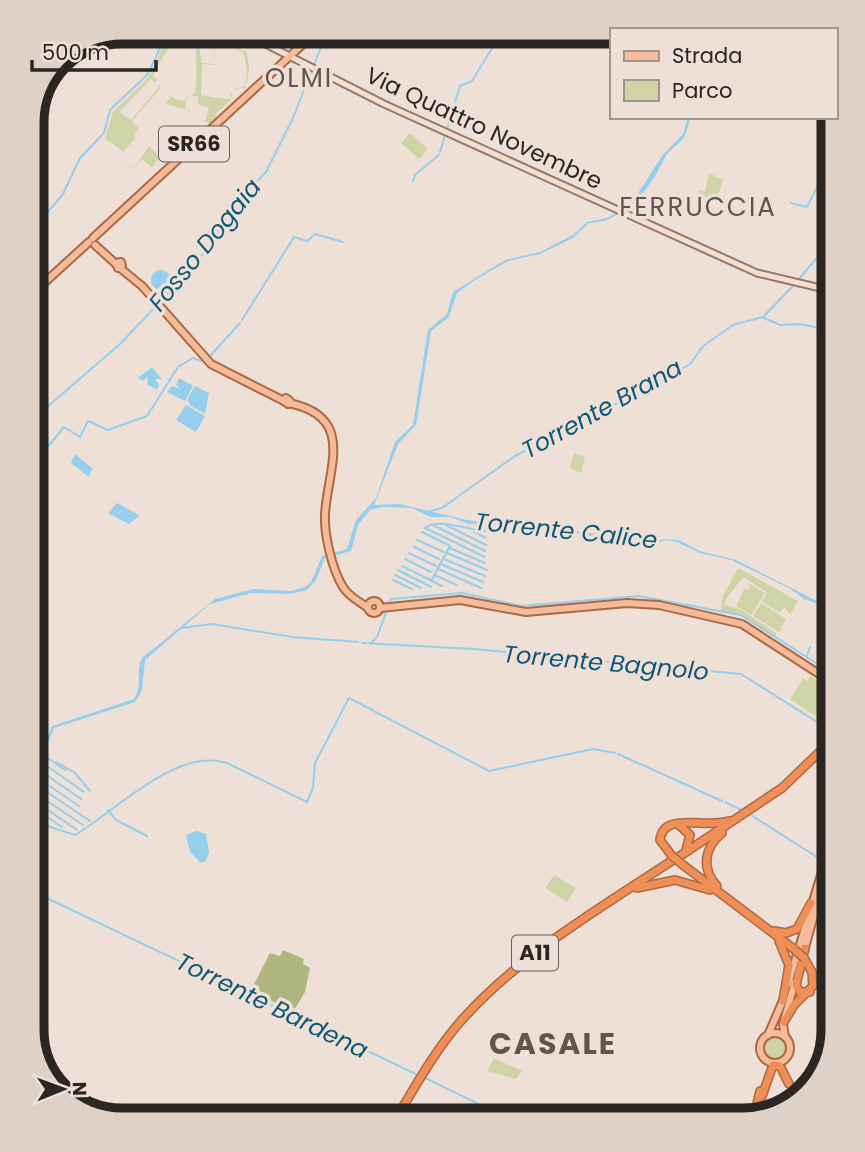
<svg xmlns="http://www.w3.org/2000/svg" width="865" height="1152" font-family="Poppins,sans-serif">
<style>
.green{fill:#cfd4a6;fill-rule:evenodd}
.forest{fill:#afb57f}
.water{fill:#95cfed}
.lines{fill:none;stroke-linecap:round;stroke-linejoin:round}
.stream{stroke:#95cfed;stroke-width:2}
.secondary-casing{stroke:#887c73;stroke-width:9}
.primary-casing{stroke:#aa6a44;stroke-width:10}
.highway-casing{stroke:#aa6a44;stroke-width:10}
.secondary{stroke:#faddcc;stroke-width:5}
.primary{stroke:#f5bb9a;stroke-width:6}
.highway{stroke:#ef8e56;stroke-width:7}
.highway-bridge-casing{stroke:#aa6a44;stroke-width:10;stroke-linecap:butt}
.highway-bridge{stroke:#ef8e56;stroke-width:7}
.labels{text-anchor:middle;stroke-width:7;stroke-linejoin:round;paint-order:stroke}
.shield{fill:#eee0d6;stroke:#665e58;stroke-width:2}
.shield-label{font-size:21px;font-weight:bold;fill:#2b2622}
.street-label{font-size:23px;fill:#2b2622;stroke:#eee0d6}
.water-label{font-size:24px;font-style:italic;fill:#105876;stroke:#eee0d6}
.quarter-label{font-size:26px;letter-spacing:2px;fill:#61554c;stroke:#eee0d6}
.district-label{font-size:30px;font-weight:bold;letter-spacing:2px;fill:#61554c;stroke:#eee0d6}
.rim{fill:none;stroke:#2b2622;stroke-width:9}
</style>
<rect width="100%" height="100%" fill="#eee0d6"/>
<g class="green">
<path d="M171,32H177C172,47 159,60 153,76L157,79L155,84L160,86L159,90L132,121L139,129L134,134L135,139L124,150L125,153L121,162L134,168L149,146L168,165L177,157L172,150L177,145L175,143L197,113L169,105L166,103L170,98L167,95L184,102L186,96L191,98L193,93H195C199,78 193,44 199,34L196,32L247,52L249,70L245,89L239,87L232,93L231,100L214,115L220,118L213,124L205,122L209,108L198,104V96L186,97L185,109L197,113L175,143L177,145L172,150L178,157L168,166L159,157L152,168L142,159L134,168H132L121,162L125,153L105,138L113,112L148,78ZM203,34L244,53L247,70L245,86L231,93L230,100L201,95L202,64L214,65L215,42L198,40ZM198,41L214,42V64L202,63ZM151,79L159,87L131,120L119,112Z"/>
<polygon points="410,133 428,149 419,159 401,143"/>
<polygon points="709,173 723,180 716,201 698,194 700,190 705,192"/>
<polygon points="574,453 585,457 581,473 570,468"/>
<polygon points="738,568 798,601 790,614 785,608 779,612 762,602 767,592 743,577 725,600 725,605 740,609 776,633 776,637 741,614 721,611 723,596"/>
<polygon points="748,583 765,593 751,615 736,606 745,588 749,590 750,587"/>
<polygon points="761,603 786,619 779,632 753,616"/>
<polygon points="810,676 833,691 833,712 826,723 790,699 803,679 807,681"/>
<polygon points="554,875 576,888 567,902 545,888"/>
<circle cx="775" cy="1048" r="14"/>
<polygon points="494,1058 522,1071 516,1079 487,1071"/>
<polygon points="267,1108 281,1114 279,1120 256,1120 252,1116 255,1109 264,1114"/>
</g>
<polygon class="forest" points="283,950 304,959 303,964 310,968 305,992 293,1012 251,990 270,953 280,956"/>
<g class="water">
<path d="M688,117H691L684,138L667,154L654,178L633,206L605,221L589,223L573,238L540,254L508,261L475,280L457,293L449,317L431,331L416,425L398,444L374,505L400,504L467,520L545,529L566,525L582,533L634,534L651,543L664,539L679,540L700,551L736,560L833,609L804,599L789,588L731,560L700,553L677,542L666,540L650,545L628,536H583L562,527L544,531L493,524H469L450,517H431L411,508L382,507L370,510L358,525L351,551L325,558L316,580L307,590L290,594L251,593L210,604L145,660L142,690L135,702L54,728L44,753L32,755V751L43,748L52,726L134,699C143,685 135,672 142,658L215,599L254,589L291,591L305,587L311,582L322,556L347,549L356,520L376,498L395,442L413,425L428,330L447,314L453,292L505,260L540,252L573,235L587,222L607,218L631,204L662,156L683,134Z"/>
<circle cx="161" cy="280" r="10"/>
<polygon points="152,367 162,379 155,379 159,385 157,389 148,385 147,377 143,381 138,378"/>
<polygon points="179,378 193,386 185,401 167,392 172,386 181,389 176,385"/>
<polygon points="195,386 209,393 205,414 191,406 187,400"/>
<polygon points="186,405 205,416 196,432 176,420"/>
<polygon points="75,454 92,468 89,477 71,463"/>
<polygon points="117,503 139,515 139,516 129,524 108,513"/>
<polygon points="197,831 206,834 209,852 206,861 201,863 190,852 186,835"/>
</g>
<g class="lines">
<g class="stream">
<polyline points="501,44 508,32"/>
<polyline points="43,92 66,53"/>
<polyline points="440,152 460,86 472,81 494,45 500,45"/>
<polyline points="413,181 415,175 439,155"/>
<polyline points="814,193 821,180 827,178 833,163"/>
<polyline points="791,203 807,207 813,195"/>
<polyline points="32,240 47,213 63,194 80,158 104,133 110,110 147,75 168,32"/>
<polyline points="798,280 833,239"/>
<polyline points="161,301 204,253 234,205 266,172 293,118 327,32"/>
<polyline points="764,318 780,325 800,324 833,331"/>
<polyline points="242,320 294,237 307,241 315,234 343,242"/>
<polyline points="209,357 240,323"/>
<polyline points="32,420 120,344 157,305"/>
<polyline points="32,437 46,449 64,427 80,437 88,421 108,430 147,416 178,367 193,358 201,361"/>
<polyline points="822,483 832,488"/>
<polyline points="427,512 442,508 515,456 677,372 690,364 703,346 733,325 763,317 794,285"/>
<polyline points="433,525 485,551"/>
<polyline points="446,525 486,545"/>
<polyline points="425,528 485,557"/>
<path d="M425,528C439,517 469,531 487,531"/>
<polyline points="422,532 450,546 431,581"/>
<polyline points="474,532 486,538"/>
<polyline points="417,540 444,552"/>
<polyline points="414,547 439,559"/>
<polyline points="450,548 485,563"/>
<polyline points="409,553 436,566"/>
<polyline points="447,553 487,570"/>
<polyline points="405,559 431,572"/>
<polyline points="444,559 485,576"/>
<polyline points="441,564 483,582"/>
<polyline points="402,566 442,586"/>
<polyline points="438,569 481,588"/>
<polyline points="398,570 431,587"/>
<polyline points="395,575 421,588"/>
<polyline points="434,575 457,585"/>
<polyline points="393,580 412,589"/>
<polyline points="182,628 212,624 292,637 358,642"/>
<polyline points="362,643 474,649 741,674 833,732"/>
<polyline points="371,643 377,637 391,599 462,593 521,606 639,596 741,615 816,663 833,668"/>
<polyline points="819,644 832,639"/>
<polyline points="807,656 810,647"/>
<polyline points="618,754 722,801"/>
<polyline points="32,760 49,759 65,770"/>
<polyline points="40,761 84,792"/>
<polyline points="56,762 75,773 90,791"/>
<polyline points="32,765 81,799"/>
<polyline points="32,774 79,806"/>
<polyline points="32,782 90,821"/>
<polyline points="32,791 83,825"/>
<polyline points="32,799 77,830"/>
<polyline points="725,802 743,811"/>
<polyline points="32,807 62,827"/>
<polyline points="108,810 116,820 147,836"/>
<polyline points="32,814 42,821"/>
<polyline points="751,815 823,861"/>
<path d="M32,821L75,835C115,812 175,747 227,763L307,802L313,788L315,763L349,698L489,771L593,749L615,753"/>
<polyline points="830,865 833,867"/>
<polyline points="32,891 420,1076"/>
<polyline points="425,1078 512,1120"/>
</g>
<g class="secondary-casing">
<polyline id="secondary" points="242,32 384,104 757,273 833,291"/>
</g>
<g class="primary-casing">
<g id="primary">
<polyline points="93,238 316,32"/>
<polyline points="95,245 116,264"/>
<polygon points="121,262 122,266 118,268 116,263"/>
<polyline points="120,268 142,286 211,364 284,401"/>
<polyline points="32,294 89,242"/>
<polygon points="286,398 290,401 288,404 284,401"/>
<path d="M289,403C356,417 328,467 325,514C324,535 332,569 343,587C349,597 359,601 368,608"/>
<circle cx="374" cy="607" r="6"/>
<polyline points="380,608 460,600 526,612 627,603 659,605 742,624 833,683"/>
<polyline points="804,951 824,880"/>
<polyline points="788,984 833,835"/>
<circle cx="775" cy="1048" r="15"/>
<polyline points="768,1035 784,998"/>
<polyline points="785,1037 783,1024 795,982"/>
</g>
</g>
<g class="highway-casing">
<g id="highway">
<polyline points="678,824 690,835 686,850"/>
<path d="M672,856L660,840C663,811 705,829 729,821"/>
<polyline points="677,858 782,788 833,739"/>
<polyline points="683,865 794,949"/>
<path d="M717,886C701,868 704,848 722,833"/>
<polyline points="637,888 675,880 710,890"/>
<polyline points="774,931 786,933 797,929 811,903"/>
<polyline points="779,941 789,965 783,1001"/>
<polyline points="805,948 796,985 800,992 810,992"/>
<polyline points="784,1022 794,1005 813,986 812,972 804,958"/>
<polyline points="762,1096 773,1065 780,1066 789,1084"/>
<polyline points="754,1117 760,1091"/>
<path d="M395,1120C415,1087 434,1052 460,1022C519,955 599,909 673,860"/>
</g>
</g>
<use href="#secondary" class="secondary"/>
<use href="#primary" class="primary"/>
<use href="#highway" class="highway"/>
<g class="highway-bridge-casing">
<g id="highway-bridge">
<polyline points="672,856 683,865"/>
<polyline points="794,949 804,958"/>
</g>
</g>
<use href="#highway-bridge" class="highway-bridge"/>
</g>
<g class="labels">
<g class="shield">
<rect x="159" y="126.5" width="70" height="35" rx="5"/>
<rect x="512" y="935.5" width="46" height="35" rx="5"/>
</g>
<g class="shield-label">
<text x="194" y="151">SR66</text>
<text x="535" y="960">A11</text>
</g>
<g class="street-label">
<text transform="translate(484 128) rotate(25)" y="8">Via Quattro Novembre</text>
</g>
<g class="water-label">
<text transform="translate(205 245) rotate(-51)" y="8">Fosso Dogaia</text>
<text transform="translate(602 409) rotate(-29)" y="8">Torrente Brana</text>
<text transform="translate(566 531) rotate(6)" y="8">Torrente Calice</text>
<text transform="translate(606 663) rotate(5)" y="8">Torrente Bagnolo</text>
<text transform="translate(272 1006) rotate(26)" y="8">Torrente Bardena</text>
</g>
<g class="quarter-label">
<text x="299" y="87">OLMI</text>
<text x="698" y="216">FERRUCCIA</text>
</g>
<g class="district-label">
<text x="553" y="1054">CASALE</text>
</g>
</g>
<path d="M0 0H865V1152H0ZM122 44H743A78 78 0 0 1 821 122V1030A78 78 0 0 1 743 1108H122A78 78 0 0 1 44 1030V122A78 78 0 0 1 122 44Z" fill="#ded1c8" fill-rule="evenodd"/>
<path class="rim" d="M122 44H743A78 78 0 0 1 821 122V1030A78 78 0 0 1 743 1108H122A78 78 0 0 1 44 1030V122A78 78 0 0 1 122 44Z"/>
<rect x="610" y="28" width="228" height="91" fill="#eee0d6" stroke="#a0968e" stroke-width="2"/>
<rect x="624" y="51" width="35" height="10" fill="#f5bb9a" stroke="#a0968e" stroke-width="2"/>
<text x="672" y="63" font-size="21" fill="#2b2622">Strada</text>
<rect x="624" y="80" width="35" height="21" fill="#cfd4a6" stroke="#a0968e" stroke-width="2"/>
<text x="672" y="98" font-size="21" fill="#2b2622">Parco</text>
<g transform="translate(63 1089) rotate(89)" stroke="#eee0d6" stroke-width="5" paint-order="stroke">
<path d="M0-5L12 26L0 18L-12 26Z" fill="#2b2622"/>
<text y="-10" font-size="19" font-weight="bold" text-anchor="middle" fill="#2b2622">N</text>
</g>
<path d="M32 60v10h124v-10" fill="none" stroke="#2b2622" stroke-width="3.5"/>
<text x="42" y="60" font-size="21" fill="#2b2622" stroke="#eee0d6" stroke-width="5" paint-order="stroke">500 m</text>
</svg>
